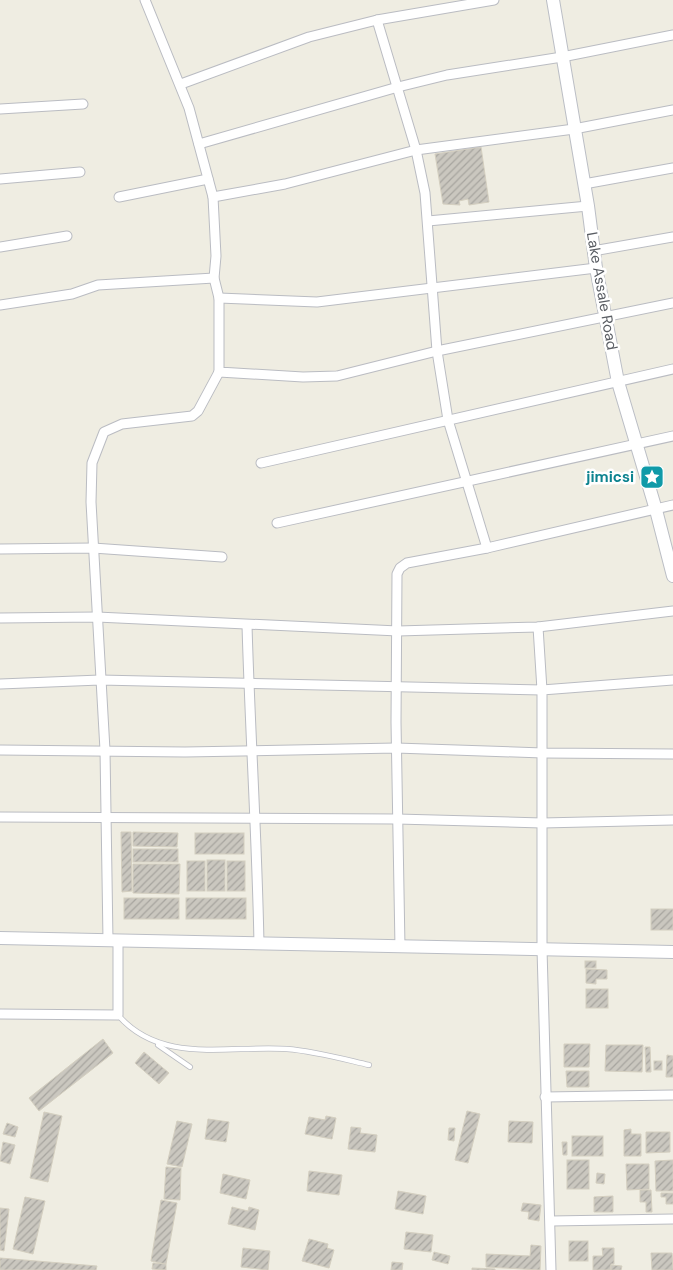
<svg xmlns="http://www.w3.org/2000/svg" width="673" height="1270" font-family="'DM Sans',sans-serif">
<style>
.building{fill:url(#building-hatch);stroke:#d4cfc0}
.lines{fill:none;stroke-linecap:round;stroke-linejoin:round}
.lane-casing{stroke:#babcc2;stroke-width:6}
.street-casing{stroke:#babcc2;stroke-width:11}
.secondary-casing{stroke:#bbbec5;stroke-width:14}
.lane{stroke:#fff;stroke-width:4.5}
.street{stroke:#fff;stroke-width:9}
.secondary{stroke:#fff;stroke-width:12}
.labels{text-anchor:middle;stroke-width:5;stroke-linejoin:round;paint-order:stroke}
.street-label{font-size:15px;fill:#5a5e64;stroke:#fff}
.culture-label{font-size:15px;font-weight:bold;fill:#0d838f;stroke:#fff;text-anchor:end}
</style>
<defs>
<pattern id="building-hatch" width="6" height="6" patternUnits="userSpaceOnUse" patternTransform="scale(1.25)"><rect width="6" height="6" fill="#cac7bf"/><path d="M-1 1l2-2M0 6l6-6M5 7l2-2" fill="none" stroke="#a7a59f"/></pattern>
</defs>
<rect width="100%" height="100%" fill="#efede2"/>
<g class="building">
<polygon points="481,147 489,202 469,205 468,199 459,201 460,205 443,204 435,154"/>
<polygon points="121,832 131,832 132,891 122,892"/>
<polygon points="133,832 178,833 177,847 133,846"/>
<rect x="195" y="833" width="49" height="21"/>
<rect x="133" y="849" width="45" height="13"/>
<rect x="207" y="860" width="18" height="31"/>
<rect x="187" y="861" width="18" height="30"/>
<rect x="227" y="861" width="18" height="30"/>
<polygon points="133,864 180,864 179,894 133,893"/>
<rect x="124" y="898" width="55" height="21"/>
<rect x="186" y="898" width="60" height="21"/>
<rect x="651" y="909" width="22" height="21"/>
<rect x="585" y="961" width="11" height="7"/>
<polygon points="586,969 607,970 607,979 596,979 596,984 586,983"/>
<rect x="586" y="989" width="22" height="19"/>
<polygon points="103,1039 113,1053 39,1111 29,1098"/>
<polygon points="564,1044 590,1044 589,1067 564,1067"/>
<polygon points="606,1045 643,1045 642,1072 605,1071"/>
<polygon points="645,1047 650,1047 651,1072 646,1072"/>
<polygon points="144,1052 169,1073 159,1084 135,1063"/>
<polygon points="667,1055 673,1056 673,1077 666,1077"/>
<rect x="654" y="1061" width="8" height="9"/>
<polygon points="566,1071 589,1071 589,1087 567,1087"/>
<polygon points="467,1111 480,1114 468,1163 455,1160"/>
<polygon points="44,1112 62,1116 48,1182 30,1178"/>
<polygon points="326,1116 336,1118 332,1139 305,1134 309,1117 325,1120"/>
<polygon points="208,1119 229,1122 226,1142 205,1139"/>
<polygon points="177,1121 192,1124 182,1167 167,1164"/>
<polygon points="509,1121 533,1122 532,1143 508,1142"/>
<polygon points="7,1123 18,1127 15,1137 3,1134"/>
<polygon points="351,1127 361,1128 360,1133 377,1135 375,1152 348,1149"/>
<polygon points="449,1128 455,1128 454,1141 448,1140"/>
<polygon points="631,1129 631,1134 641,1134 641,1156 624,1156 624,1130"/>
<polygon points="646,1132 670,1132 670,1152 646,1153"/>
<rect x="572" y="1136" width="31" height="20"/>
<polygon points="3,1142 15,1145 10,1164 0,1161"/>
<polygon points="562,1142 567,1142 567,1155 563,1155"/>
<rect x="567" y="1160" width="22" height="29"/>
<polygon points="673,1160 673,1191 656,1191 655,1161"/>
<polygon points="626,1164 649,1164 649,1189 627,1190"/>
<polygon points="166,1167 181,1168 180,1200 164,1199"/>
<polygon points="309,1171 342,1175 339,1195 307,1191"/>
<polygon points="597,1173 605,1174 604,1184 596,1183"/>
<polygon points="223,1174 250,1180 246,1199 220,1193"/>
<polygon points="640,1190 651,1190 652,1212 646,1212 646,1202 640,1202"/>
<polygon points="398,1191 426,1196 423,1214 395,1209"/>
<polygon points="661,1193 673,1193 673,1204 666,1204 666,1197 661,1197"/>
<polygon points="613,1196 613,1212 594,1212 594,1197"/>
<polygon points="25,1197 45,1201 33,1254 13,1249"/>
<polygon points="161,1200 177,1203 166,1264 151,1261"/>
<polygon points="523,1203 541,1205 539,1221 528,1219 529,1212 521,1211"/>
<polygon points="232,1207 248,1211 249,1207 259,1210 255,1230 228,1224"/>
<polygon points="0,1208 9,1209 4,1251 0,1250"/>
<polygon points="406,1232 433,1235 431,1252 404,1249"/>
<polygon points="309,1239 328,1244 327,1248 334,1250 329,1268 302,1261"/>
<rect x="569" y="1241" width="19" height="20"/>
<polygon points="531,1245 541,1246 540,1270 486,1267 486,1254 530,1256"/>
<polygon points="243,1248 270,1251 268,1270 241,1267"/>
<polygon points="602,1248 614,1248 614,1264 611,1264 611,1270 593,1270 593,1256 603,1256"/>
<polygon points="434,1252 450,1256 448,1264 432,1260"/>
<polygon points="651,1253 672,1253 673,1270 652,1270"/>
<polygon points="0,1258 97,1266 96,1270 0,1270"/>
<polygon points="392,1262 403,1263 402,1270 391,1270"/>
<polygon points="153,1263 166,1264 166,1270 152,1269"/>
<polygon points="611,1265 622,1266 621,1270 611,1270"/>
<polygon points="472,1268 495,1269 495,1270 472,1270"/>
</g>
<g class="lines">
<g class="lane-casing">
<g id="lane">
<path d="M118,1015C161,1065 228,1045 287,1049C314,1051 343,1059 369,1065"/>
<polyline points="158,1045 190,1067"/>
</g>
</g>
<g class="street-casing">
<g id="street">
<polyline points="145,0 189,108 213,197 216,256 214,278 219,298 219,372 303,377 337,376 437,351 673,303"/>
<polyline points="377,20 416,150 425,193 437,351 448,420 487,548 407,563 400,568 397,574 396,722 400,947"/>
<polyline points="181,84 309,37 377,20 494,0"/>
<polyline points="0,109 83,104"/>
<polyline points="199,144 398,87 447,75 562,57 673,35"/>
<polyline points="0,179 80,172"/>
<polyline points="584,184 673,168"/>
<polyline points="119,197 208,179"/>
<polyline points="213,197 285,184 416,150 574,129 673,110"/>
<polyline points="428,221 588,206"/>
<polyline points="0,247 67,236"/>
<polyline points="593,251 673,237"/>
<polyline points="219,298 317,302 596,268"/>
<polyline points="0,305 72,294 98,285 214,278"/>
<polyline points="261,463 673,369"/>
<polyline points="277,523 673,436"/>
<polyline points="487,548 673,505"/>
<polyline points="0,549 93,548 222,557"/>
<polyline points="0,618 97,617 398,631 538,627 673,611"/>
<path d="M247,625C250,731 257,837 259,944"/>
<polyline points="0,684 100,680 542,690 538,627"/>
<polyline points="0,750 185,752 396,748 543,753 673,754"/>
<polyline points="0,817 397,819 542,823 673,820"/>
<polyline points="108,940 105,750 91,502 92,463 104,432 122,424 192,416 198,411 219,372"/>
<polyline points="0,1014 118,1015 118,940"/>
<polyline points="545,1097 673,1095"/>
<polyline points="551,1221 673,1219"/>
<polyline points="551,1270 542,949 542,690 673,680"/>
</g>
</g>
<g class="secondary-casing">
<g id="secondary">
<polyline points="553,0 588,206 596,268 618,382 656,510 673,576"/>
<polyline points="0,938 673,952"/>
</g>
</g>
<use href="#lane" class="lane"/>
<use href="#street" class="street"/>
<use href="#secondary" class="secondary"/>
</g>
<defs>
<g id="sight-square" transform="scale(1.25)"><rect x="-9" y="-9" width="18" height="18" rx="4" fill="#0f9aa8" stroke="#fff"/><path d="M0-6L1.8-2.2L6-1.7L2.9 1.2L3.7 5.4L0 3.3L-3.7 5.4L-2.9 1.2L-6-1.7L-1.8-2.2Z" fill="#fff"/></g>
</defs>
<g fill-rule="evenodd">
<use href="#sight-square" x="652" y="477"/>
</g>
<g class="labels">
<g class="street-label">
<text transform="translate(602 291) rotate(80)" y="5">Lake Assale Road</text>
</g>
<g class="culture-label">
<text x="634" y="482">jimicsi</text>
</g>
</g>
</svg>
